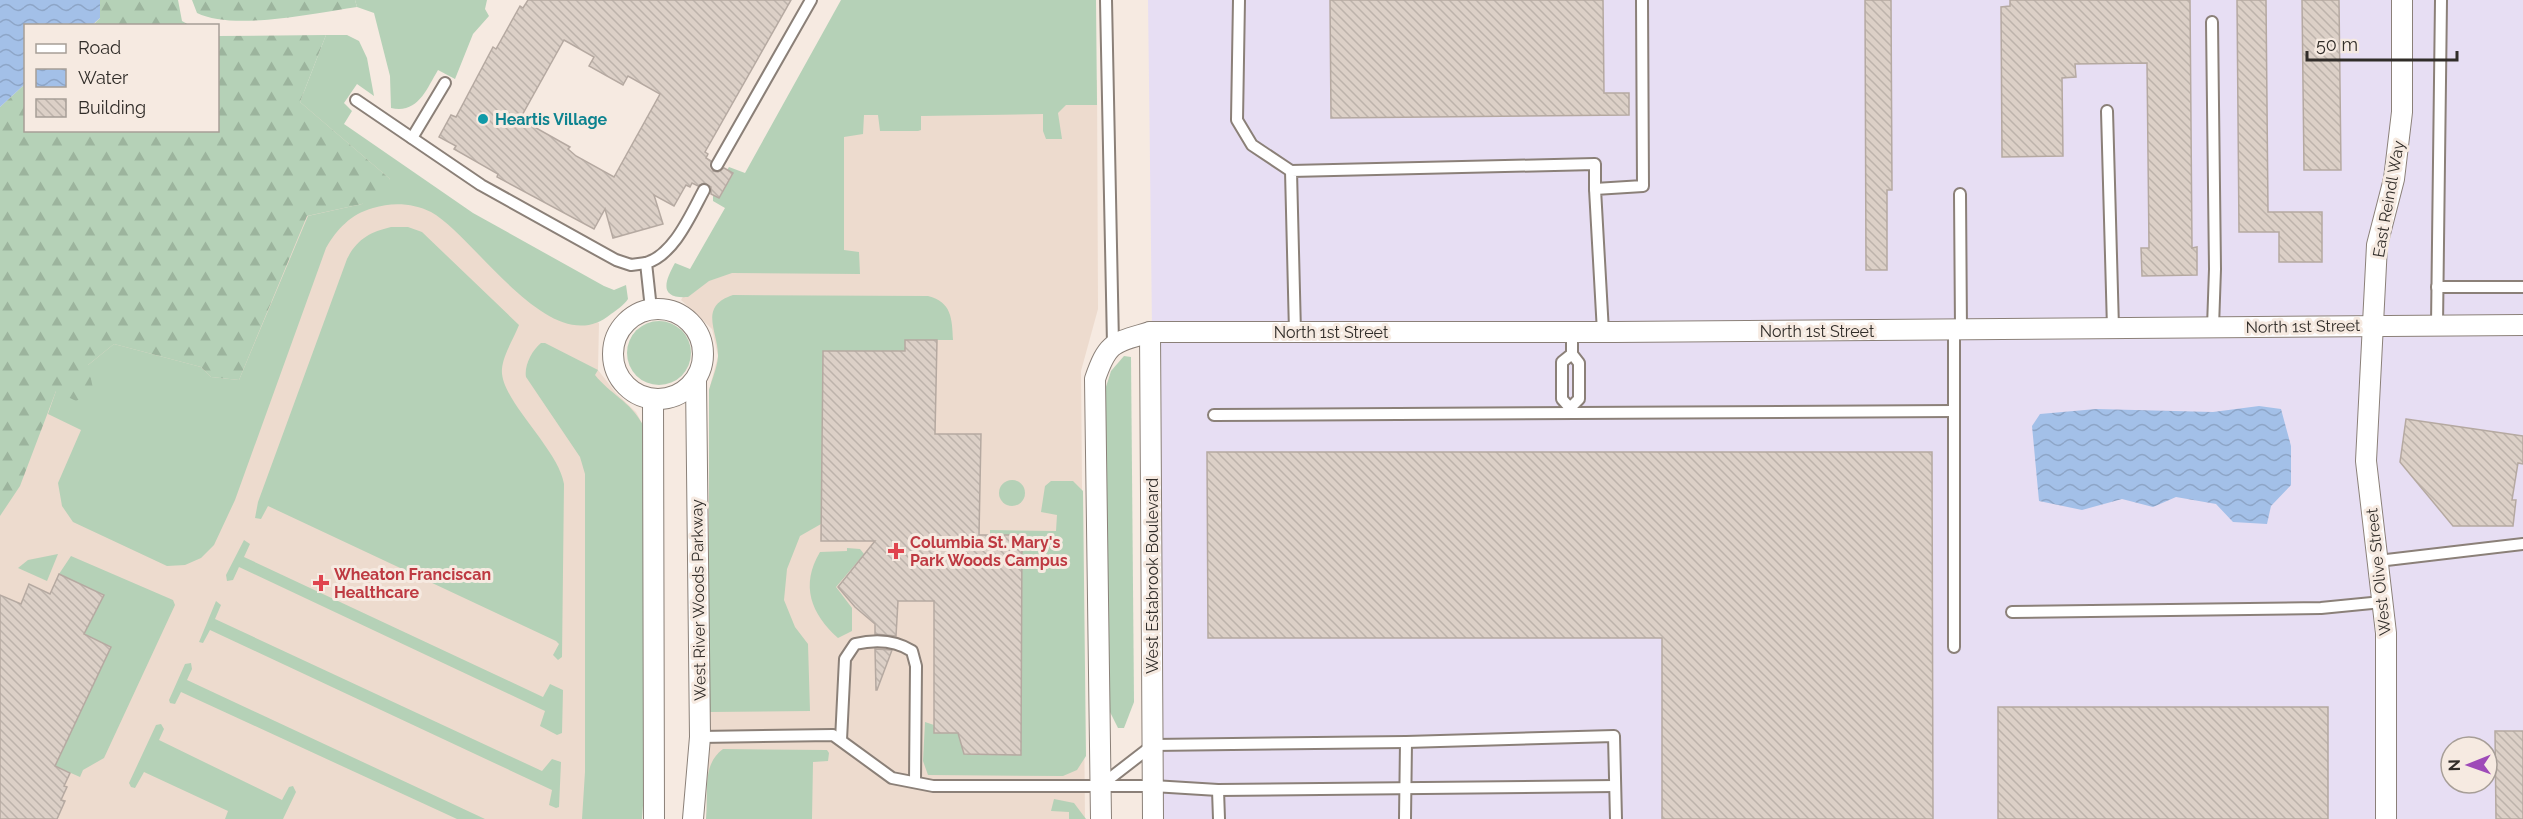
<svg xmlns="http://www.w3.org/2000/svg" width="2523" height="819" font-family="Raleway,sans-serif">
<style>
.industrial{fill:#e7def3;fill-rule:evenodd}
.built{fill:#eddbce}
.grass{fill:#b5d1b7}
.forest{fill:url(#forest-firs)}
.water{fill:url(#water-waves)}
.building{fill:url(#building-back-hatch);stroke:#b5a9a1;stroke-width:1.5;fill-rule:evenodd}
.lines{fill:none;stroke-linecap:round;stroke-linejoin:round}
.service-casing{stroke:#8b8078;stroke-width:14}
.minor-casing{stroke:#8b8078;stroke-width:22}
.service{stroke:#fff;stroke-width:10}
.minor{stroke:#fff;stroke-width:20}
.culture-dot{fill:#0f9aa8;stroke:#f6eae1;stroke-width:2}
.health-dot{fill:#e0444e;stroke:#f6eae1;stroke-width:2}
.labels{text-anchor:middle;stroke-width:6;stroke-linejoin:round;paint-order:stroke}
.culture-label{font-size:16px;font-weight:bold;fill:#0d838f;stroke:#f6eae1;text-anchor:start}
.street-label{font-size:16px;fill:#312d29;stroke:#f6eae1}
.health-label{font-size:16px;font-weight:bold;fill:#be3a42;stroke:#f6eae1;text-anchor:start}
</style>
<defs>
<pattern id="forest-firs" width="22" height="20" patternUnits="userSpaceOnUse" patternTransform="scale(1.5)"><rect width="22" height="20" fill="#b5d1b7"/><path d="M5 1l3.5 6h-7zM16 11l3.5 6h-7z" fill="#9cb49d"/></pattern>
<pattern id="water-waves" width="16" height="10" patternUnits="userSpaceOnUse" patternTransform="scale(1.5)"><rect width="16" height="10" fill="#a3c0e8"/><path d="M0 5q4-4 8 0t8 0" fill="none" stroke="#8da5c7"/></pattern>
<pattern id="building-back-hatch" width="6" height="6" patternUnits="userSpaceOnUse" patternTransform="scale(1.5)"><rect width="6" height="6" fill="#dcd0c7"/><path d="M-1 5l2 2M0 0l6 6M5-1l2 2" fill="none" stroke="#bdb3ab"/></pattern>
</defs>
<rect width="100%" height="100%" fill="#f6eae1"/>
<path class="industrial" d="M1148,0H2523V819H1158ZM2451,747H2487V783H2451Z"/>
<g class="built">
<polygon points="1097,80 1098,309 1081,371 1085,819 706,819 709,712 709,390 718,356 712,329 681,300 806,86"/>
<polygon points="300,102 599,323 598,370 616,393 636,412 643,425 635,819 0,819 0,223"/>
</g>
<g class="grass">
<path d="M355,0H487L485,9L489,16L473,34L455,79L438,70C426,90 418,114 391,108L390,76L374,13L357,7Z"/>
<path d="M841,0H1096L1097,105H1066L1058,113L1062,139H1046L1043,131V114L921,116V130L918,131H880L878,115H864L863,134L844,137V250L859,252L860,274L732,273L709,281L688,297C658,299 665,281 675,263L690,269L725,208L713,201V195L719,198L733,174L727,170L729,167L745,173Z"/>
<path d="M326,35H347L359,41L367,58L374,96L357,84L344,103L352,111L344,124L473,213L604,286L614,290L626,285L628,299C624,305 617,310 611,314C552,364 476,237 431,212C413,203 392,202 373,208C351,214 337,229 326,248L235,500L214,545L201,558L185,565L167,566L73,522L62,506L58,483L81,430L48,414L56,391L114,344L201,367L211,377L239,380L308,216L362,204L390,179L300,102Z"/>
<path d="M391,227H408L422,232L519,325C514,338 503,355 502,369C499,399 559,449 564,484L562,657L558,660L553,655L559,644L556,641L268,506L261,519L255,518L258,502L347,259C357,239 370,232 391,227Z"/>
<path d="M733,295L928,296C952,302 952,319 953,340H905L906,351H823L821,524L800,536L787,569L784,600L795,627L808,644L810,711L709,712V390C712,379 717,368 718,357C719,332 697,307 733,295Z"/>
<circle cx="659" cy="353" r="32"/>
<path d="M541,343H545L598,370L595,375C610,394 630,401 643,425L645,778L642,819H582L585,772V474L580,457L526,377C524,366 532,350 541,343Z"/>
<polygon points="1124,356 1131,357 1134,702 1124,728 1118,728 1109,710 1105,390 1111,371"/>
<circle cx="1012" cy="493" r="13"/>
<polygon points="1051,481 1073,481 1083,491 1086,756 1077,770 1063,776 928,775 923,761 925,722 958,733 964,754 1021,755 1022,535 990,535 990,530 1056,531 1057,515 1041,512 1045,486"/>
<polygon points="244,540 250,544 244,557 543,697 550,684 563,690 562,733 557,735 540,726 545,711 239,567 233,580 227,581 226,575"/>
<path d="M847,548L860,549L864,554L836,587L852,608V631L838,638C811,614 800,585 820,552L847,551Z"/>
<polygon points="58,554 47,581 18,568 28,560"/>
<polygon points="71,556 173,600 175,605 104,758 83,770 80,777 55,766 111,647 84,634 104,595 59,574"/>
<polygon points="216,601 221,605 215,619 542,771 552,759 561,762 559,807 556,808 549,805 552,790 210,630 203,643 199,642"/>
<polygon points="191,663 192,669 187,680 485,819 457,819 181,692 175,704 170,703 169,700 185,664"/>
<polygon points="161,724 164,729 159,740 282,800 289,787 293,786 296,792 283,819 225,819 228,811 144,772 135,788 131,787 129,783 156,725"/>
<path d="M723,749L827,750L829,753L828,761L813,762L812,819H706C709,794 701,765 723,749Z"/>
<polygon points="1054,799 1074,803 1086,819 1069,819 1069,812 1051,811"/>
</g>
<g class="forest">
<polygon points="100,0 178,0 182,21 189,25 92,26 100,18"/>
<path d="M192,0H355L357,7C316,13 233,31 197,13Z"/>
<polygon points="326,35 300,102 390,179 383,195 362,204 307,216 239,380 211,377 201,367 114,344 88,365 94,393 76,401 56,391 20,486 0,516 0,107 25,84 26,130 218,130 218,36"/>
</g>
<g class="water">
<polygon points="0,0 100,0 100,18 92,25 26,26 25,84 0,107"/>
<polygon points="2259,406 2281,409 2291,446 2291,485 2271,506 2267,524 2233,522 2216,504 2176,497 2153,507 2122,499 2082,510 2039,501 2032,426 2040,414 2096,409 2213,412"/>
</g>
<g class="building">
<path d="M528,0H791L705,152L708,154L706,158L711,161L713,171L718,172L724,168L733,173L719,198L711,194V187L704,183L698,186L692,183L690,187L686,185L674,206L654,195L663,224L613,238L605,209L594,229L497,177L498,174L454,149L456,146L439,137L451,115L456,117L493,47L496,49L520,6L523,8ZM564,40L594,57L589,66L623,85L628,76L660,94L614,177L576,156L568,149L570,147L520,119Z"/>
<polygon points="1330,0 1603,0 1604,93 1629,93 1629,115 1331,118"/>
<polygon points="1865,0 1891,0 1892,190 1887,190 1887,270 1866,270"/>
<polygon points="2010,0 2190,0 2192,248 2197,247 2197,275 2142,276 2141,248 2149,248 2147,63 2075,64 2076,77 2062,78 2063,156 2002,157 2001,7 2010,6"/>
<polygon points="2237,0 2266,0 2268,212 2322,212 2322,262 2279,262 2279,232 2239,232"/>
<polygon points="2302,0 2339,0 2341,170 2304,170"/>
<polygon points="905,340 937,340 935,434 981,434 979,535 1022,535 1021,755 964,754 958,733 934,733 934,601 898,601 896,636 875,634 875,624 855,607 838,587 875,541 821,541 823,351 905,351"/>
<polygon points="2406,419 2523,436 2523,464 2518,463 2512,500 2516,500 2513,526 2453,526 2400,462"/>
<polygon points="1207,452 1932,452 1933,819 1662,819 1662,638 1208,638"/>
<polygon points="59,574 104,595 84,634 111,647 55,766 70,773 64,786 67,787 61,800 65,801 57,819 0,819 0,595 21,604 29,584 50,594"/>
<polygon points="875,649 892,650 877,690 876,690"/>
<rect x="1998" y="707" width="330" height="112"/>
<polygon points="2495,731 2523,731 2523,819 2496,819"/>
</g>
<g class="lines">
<g class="service-casing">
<g id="service">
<polyline points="1106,0 1113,344"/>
<polyline points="1239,0 1237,120 1252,145 1291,171"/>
<polyline points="2212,22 2215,269 2213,327"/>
<polyline points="356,100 481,185 616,260 631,265 646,263"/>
<polyline points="2107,111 2113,328"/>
<polyline points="412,138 445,83"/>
<polyline points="717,165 811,0"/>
<polyline points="1960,194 1961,330"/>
<polyline points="2437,287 2523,287"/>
<path d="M651,309L646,263C674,255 691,214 704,190"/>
<polyline points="2437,325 2441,0"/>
<polyline points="1295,332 1291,171 1595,164 1595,189"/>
<polyline points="1572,332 1572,354 1579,363 1579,399 1570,408 1562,399 1562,362 1572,354"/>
<polyline points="1603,332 1595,189 1643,186 1642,0"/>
<polyline points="1214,415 1954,411"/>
<polyline points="2378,561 2523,544"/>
<polyline points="2012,612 2321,608 2382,602"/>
<polyline points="1954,647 1954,330"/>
<polyline points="700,737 833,735 892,778 933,786 1153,786 1218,790 1615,786"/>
<path d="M841,740L845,659L855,644C876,639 895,640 912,651L916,666L915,782"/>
<polyline points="1100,786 1153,745 1406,742 1614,736 1616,819"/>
<polyline points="1218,790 1219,819"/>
<polyline points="1405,819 1406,742"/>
</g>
</g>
<g class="minor-casing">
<g id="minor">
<circle cx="658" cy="354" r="45"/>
<polyline points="1150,332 1153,819"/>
<polyline points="653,399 654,819"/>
<polyline points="693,819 700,737 696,380"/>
<path d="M1101,819L1095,379C1108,341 1114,343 1150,332H1615L2523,325"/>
<polyline points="2386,819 2386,633 2366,461 2377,245 2394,179 2402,112 2402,0"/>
</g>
</g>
<use href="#service" class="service"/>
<use href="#minor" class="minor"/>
</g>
<circle class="culture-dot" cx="483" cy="119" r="6"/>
<g class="health-dot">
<path d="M893 542h6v6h6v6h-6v6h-6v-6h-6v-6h6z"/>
<path d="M318 574h6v6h6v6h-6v6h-6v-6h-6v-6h6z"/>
</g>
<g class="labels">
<g class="culture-label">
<text x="495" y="125">Heartis Village</text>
</g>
<g class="street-label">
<text transform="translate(2388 199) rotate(-80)" y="6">East Reindl Way</text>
<text transform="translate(2303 326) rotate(-1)" y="6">North 1st Street</text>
<text x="1817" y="337">North 1st Street</text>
<text x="1331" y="338">North 1st Street</text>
<text transform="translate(2378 572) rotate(-96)" y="6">West Olive Street</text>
<text transform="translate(1152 576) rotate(-90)" y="6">West Estabrook Boulevard</text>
<text transform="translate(698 600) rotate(-91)" y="6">West River Woods Parkway</text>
</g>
<g class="health-label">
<text x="910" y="548">Columbia St. Mary's<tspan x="910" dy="18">Park Woods Campus</tspan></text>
<text x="334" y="580">Wheaton Franciscan<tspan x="334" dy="18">Healthcare</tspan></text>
</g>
</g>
<rect x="24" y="24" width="195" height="108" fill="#f6eae1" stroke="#a79e97" stroke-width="1.5"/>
<rect x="36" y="44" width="30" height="9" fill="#ffffff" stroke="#a79e97" stroke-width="1.5"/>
<text x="78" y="54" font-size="18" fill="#312d29">Road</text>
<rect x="36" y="69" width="30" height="18" fill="url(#water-waves)" stroke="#a79e97" stroke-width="1.5"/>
<text x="78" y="84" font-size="18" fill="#312d29">Water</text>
<rect x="36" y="99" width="30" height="18" fill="url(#building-back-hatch)" stroke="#a79e97" stroke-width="1.5"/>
<text x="78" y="114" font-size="18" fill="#312d29">Building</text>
<g transform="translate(2469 765) rotate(269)"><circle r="28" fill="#f6eae1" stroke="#a79e97" stroke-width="1.5"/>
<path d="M0-4.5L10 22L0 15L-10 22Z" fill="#9e4ab8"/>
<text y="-9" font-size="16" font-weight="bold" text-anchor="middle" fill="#312d29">N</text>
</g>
<path d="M2307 51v9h150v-9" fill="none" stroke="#312d29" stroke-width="3"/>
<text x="2316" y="51" font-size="18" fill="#312d29" stroke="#f6eae1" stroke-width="4.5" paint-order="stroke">50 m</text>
</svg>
